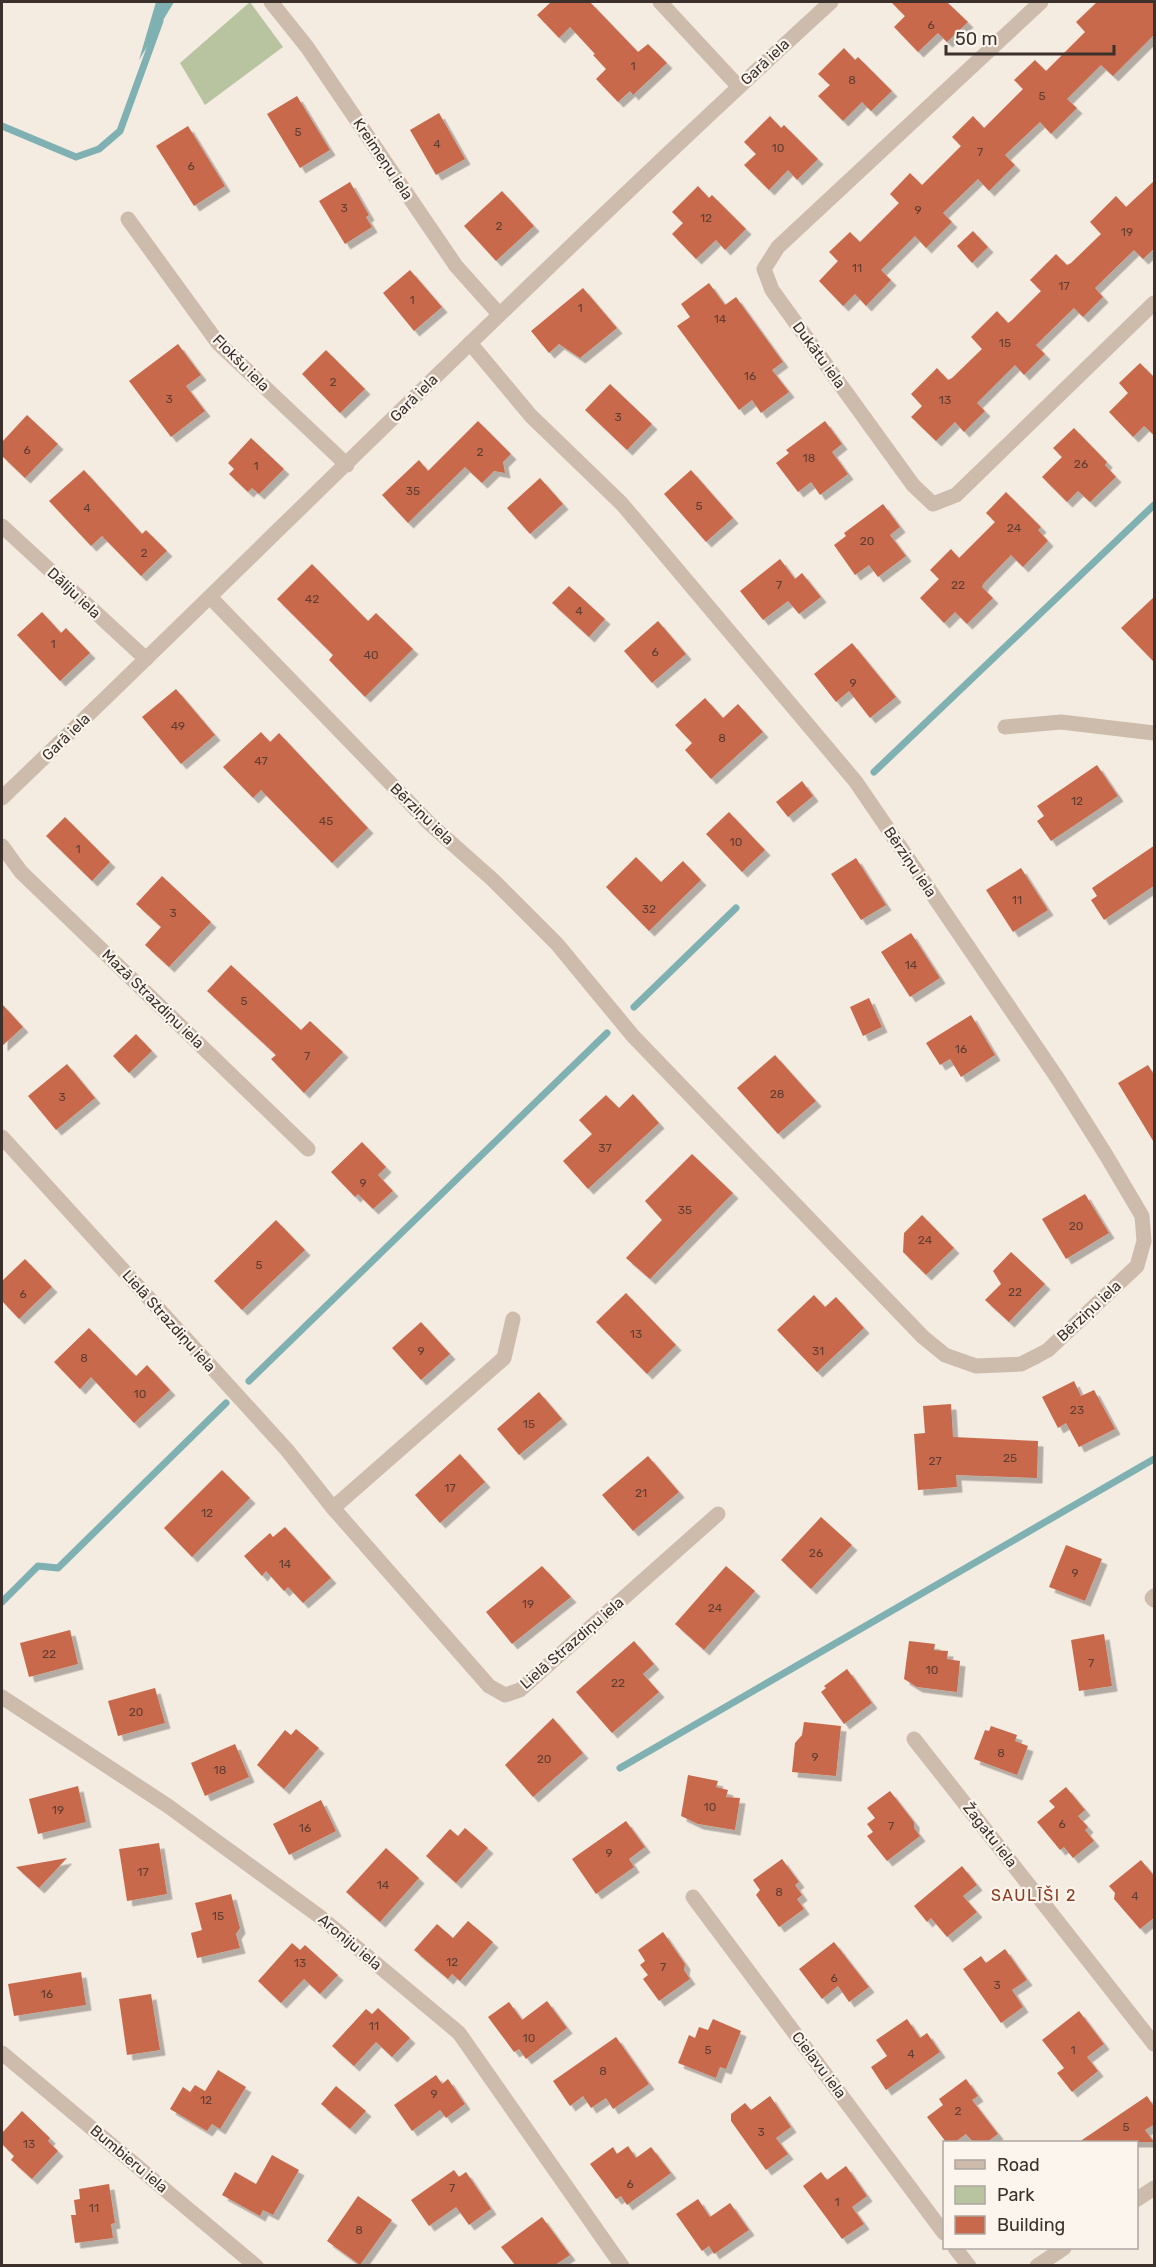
<svg xmlns="http://www.w3.org/2000/svg" width="1156" height="2267" font-family="Rubik,sans-serif">
<style>
.green{fill:#b8c4a0}
.water{fill:#7fb0b2}
.lines{fill:none;stroke-linecap:round;stroke-linejoin:round}
.stream{stroke:#7fb0b2;stroke-width:7}
.building{fill:#c8694b;filter:url(#shadow)}
.minor{stroke:#cdbbac;stroke-width:15}
.tertiary{stroke:#cdbbac;stroke-width:15}
.labels{text-anchor:middle;stroke-width:4.5;stroke-linejoin:round;paint-order:stroke}
.number-label{font-size:12px;fill:#5e3e33}
.street-label{font-size:15px;fill:#3b302b;stroke:#fbf5ee}
.neighbourhood-label{font-size:16px;letter-spacing:1.5px;fill:#8c3b22;stroke:#fbf5ee}
</style>
<defs>
<filter id="shadow"><feDropShadow dx="5.5" dy="5.5" stdDeviation="0" flood-color="#0004"/></filter>
</defs>
<rect width="100%" height="100%" fill="#f4ebe1"/>
<polygon class="green" points="250,2 283,47 205,105 180,63"/>
<polygon class="water" points="156,2 174,2 139,60"/>
<g class="lines">
<g class="stream">
<polyline points="2,126 76,157 99,149 120,131 160,21"/>
<polyline points="874,772 1154,505"/>
<polyline points="634,1007 736,908"/>
<polyline points="249,1381 607,1033"/>
<polyline points="2,1602 38,1566 58,1568 226,1403"/>
<polyline points="620,1768 1154,1459"/>
</g>
</g>
<g class="building">
<polygon points="551,2 590,2 638,52 648,44 667,63 633,95 630,91 618,102 596,79 606,69 593,55 595,54 570,27 559,38 537,15"/>
<polygon points="891,2 947,2 968,22 947,42 938,33 918,52 894,27 905,16"/>
<polygon points="1097,2 1155,2 1155,34 1113,76 1101,65 1067,99 1077,108 1051,134 1040,122 1005,155 1015,165 989,191 978,179 943,213 952,222 926,248 915,236 881,270 891,280 866,306 855,294 843,306 819,281 838,261 829,252 850,232 860,242 899,203 890,194 910,173 922,185 961,146 952,137 973,116 984,128 1023,89 1014,80 1035,60 1046,71 1085,32 1076,22"/>
<polygon points="844,48 855,60 858,57 892,91 871,111 862,102 843,121 818,96 830,85 818,74"/>
<polygon points="297,96 330,150 300,168 267,114"/>
<polygon points="439,113 465,159 436,175 410,130"/>
<polygon points="770,116 781,128 784,125 818,159 797,180 788,170 769,190 744,165 756,154 744,142"/>
<polygon points="188,126 225,186 194,206 156,146"/>
<polygon points="1155,180 1155,248 1143,259 1134,250 1095,288 1103,297 1083,317 1074,308 1036,345 1045,354 1024,375 1015,365 977,403 985,411 964,432 955,422 936,441 911,417 922,406 911,394 937,368 948,380 952,378 982,349 971,337 997,311 1008,323 1012,320 1041,291 1030,280 1056,254 1067,265 1071,263 1101,234 1090,222 1116,196 1126,207"/>
<polygon points="350,182 369,215 366,217 372,227 345,244 319,201"/>
<polygon points="698,186 709,198 712,195 746,229 725,250 716,240 696,259 672,234 683,223 672,212"/>
<polygon points="502,191 534,226 496,261 464,226"/>
<polygon points="973,231 988,247 972,263 957,246"/>
<polygon points="410,270 442,307 414,331 383,293"/>
<polygon points="709,283 725,305 736,297 783,362 772,370 789,392 761,413 752,400 739,410 677,326 690,317 681,304"/>
<polygon points="583,288 617,328 580,358 559,344 549,353 531,331"/>
<polygon points="178,344 201,375 186,386 205,411 171,437 129,381"/>
<polygon points="326,350 365,389 340,413 302,374"/>
<polygon points="1140,363 1155,378 1155,436 1144,426 1133,437 1109,412 1128,393 1119,383"/>
<polygon points="610,384 652,424 627,450 585,410"/>
<polygon points="27,415 58,444 25,478 2,456 2,442"/>
<polygon points="478,421 511,454 503,462 505,473 494,471 482,483 465,467 408,523 382,495 419,460 428,471"/>
<polygon points="825,421 842,444 832,452 848,474 820,495 811,482 798,492 776,463 789,453 786,450"/>
<polygon points="1074,428 1107,462 1105,465 1116,477 1090,502 1078,491 1067,502 1042,477 1062,457 1053,448"/>
<polygon points="251,438 284,469 259,494 252,488 248,492 229,474 234,469 228,463"/>
<polygon points="84,470 142,534 146,530 167,551 141,576 102,536 91,546 49,501"/>
<polygon points="691,470 733,518 706,542 664,494"/>
<polygon points="540,478 563,504 530,534 507,508"/>
<polygon points="1006,492 1041,527 1038,530 1048,541 1023,567 1011,555 984,583 982,587 993,598 967,624 955,612 944,623 920,598 939,579 930,570 951,549 959,558 995,522 986,513"/>
<polygon points="883,504 900,527 890,535 906,556 878,577 869,565 855,575 834,545 846,536 844,533"/>
<polygon points="780,559 795,579 802,573 821,597 799,614 788,601 763,620 740,591"/>
<polygon points="312,564 368,621 376,613 413,649 365,697 329,660 333,655 277,599"/>
<polygon points="569,586 605,619 589,637 552,603"/>
<polygon points="1155,596 1155,663 1121,628"/>
<polygon points="42,612 61,633 66,628 90,653 60,681 17,635"/>
<polygon points="658,621 686,654 652,683 624,651"/>
<polygon points="852,643 896,697 870,718 849,691 836,702 814,674"/>
<polygon points="176,689 215,735 181,764 142,717"/>
<polygon points="705,698 723,718 738,704 763,732 711,779 685,750 692,743 675,725"/>
<polygon points="261,732 270,742 279,733 368,828 332,863 261,790 253,798 223,767"/>
<polygon points="1097,765 1118,796 1051,841 1037,821 1044,816 1037,806"/>
<polygon points="802,781 813,796 788,817 776,802"/>
<polygon points="729,812 765,850 742,872 706,834"/>
<polygon points="65,817 110,862 92,881 46,836"/>
<polygon points="1155,845 1155,885 1104,920 1091,900 1097,896 1092,888"/>
<polygon points="636,857 661,882 683,861 701,880 649,931 606,887"/>
<polygon points="856,858 886,905 861,920 831,874"/>
<polygon points="1021,868 1048,910 1013,932 986,890"/>
<polygon points="162,876 211,922 169,967 145,945 161,927 136,904"/>
<polygon points="911,933 940,978 910,997 881,952"/>
<polygon points="231,965 301,1030 310,1021 343,1052 304,1093 271,1059 276,1055 207,991"/>
<polygon points="869,998 882,1027 863,1036 850,1007"/>
<polygon points="2,1004 23,1027 2,1046"/>
<polygon points="971,1015 995,1055 961,1077 950,1059 940,1065 926,1043"/>
<polygon points="136,1034 152,1051 129,1073 113,1056"/>
<polygon points="775,1055 816,1101 778,1134 737,1088"/>
<polygon points="67,1064 95,1098 56,1130 28,1096"/>
<polygon points="1148,1065 1155,1076 1155,1144 1118,1083"/>
<polygon points="633,1094 659,1123 588,1189 563,1161 592,1134 579,1120 606,1095 619,1108"/>
<polygon points="362,1142 386,1167 378,1175 393,1191 373,1209 358,1194 355,1197 331,1172"/>
<polygon points="692,1154 733,1193 650,1279 626,1258 662,1220 645,1201"/>
<polygon points="1085,1194 1109,1233 1066,1259 1042,1219"/>
<polygon points="922,1215 954,1248 926,1275 903,1252 904,1233"/>
<polygon points="276,1220 305,1250 242,1310 214,1281"/>
<polygon points="1011,1252 1045,1284 1009,1322 985,1300 1001,1284 993,1271"/>
<polygon points="25,1259 52,1287 19,1319 2,1301 2,1281"/>
<polygon points="626,1293 676,1345 647,1374 596,1322"/>
<polygon points="814,1295 825,1307 836,1297 864,1328 817,1372 777,1330"/>
<polygon points="421,1322 450,1354 421,1380 392,1348"/>
<polygon points="89,1328 136,1376 147,1365 170,1390 134,1423 91,1377 80,1389 54,1362"/>
<polygon points="1074,1381 1081,1396 1094,1390 1115,1429 1079,1447 1066,1423 1058,1428 1042,1397"/>
<polygon points="539,1392 562,1419 519,1455 497,1429"/>
<polygon points="951,1404 953,1437 1038,1441 1037,1478 956,1475 957,1487 918,1490 914,1434 925,1433 923,1406"/>
<polygon points="460,1454 485,1482 440,1523 415,1495"/>
<polygon points="648,1456 679,1492 633,1531 602,1495"/>
<polygon points="222,1470 250,1498 192,1557 164,1528"/>
<polygon points="821,1517 852,1545 811,1589 781,1560"/>
<polygon points="285,1527 331,1578 303,1603 288,1587 284,1591 266,1571 262,1576 244,1556 270,1533 273,1537"/>
<polygon points="1066,1545 1102,1559 1085,1601 1049,1587"/>
<polygon points="542,1566 571,1597 512,1644 486,1612"/>
<polygon points="726,1566 755,1591 704,1650 675,1624"/>
<polygon points="70,1630 78,1664 29,1677 20,1643"/>
<polygon points="1104,1634 1112,1686 1079,1691 1071,1640"/>
<polygon points="634,1641 654,1664 643,1674 659,1692 612,1733 576,1692"/>
<polygon points="909,1641 935,1644 934,1650 948,1651 947,1659 960,1661 957,1692 917,1687 904,1679"/>
<polygon points="847,1669 872,1703 844,1724 821,1692 826,1688 824,1686"/>
<polygon points="155,1688 165,1723 118,1736 108,1701"/>
<polygon points="553,1718 583,1753 533,1797 505,1765"/>
<polygon points="804,1722 841,1726 836,1776 792,1772 795,1743 802,1735"/>
<polygon points="991,1726 1017,1735 1015,1741 1028,1746 1017,1775 974,1759 985,1730 989,1731"/>
<polygon points="296,1729 319,1748 284,1789 257,1765 285,1730 291,1735"/>
<polygon points="235,1744 249,1777 205,1796 191,1763"/>
<polygon points="688,1775 718,1781 716,1787 728,1790 726,1797 740,1798 735,1830 698,1824 681,1816"/>
<polygon points="78,1786 86,1822 38,1834 29,1799"/>
<polygon points="1066,1787 1085,1810 1078,1816 1088,1827 1085,1830 1094,1841 1073,1858 1064,1847 1060,1850 1037,1822 1055,1807 1049,1801"/>
<polygon points="890,1791 914,1822 914,1828 920,1836 887,1861 867,1836 873,1832 867,1824 875,1818 867,1808"/>
<polygon points="321,1800 336,1831 289,1855 273,1824"/>
<polygon points="626,1821 645,1847 629,1859 634,1867 596,1894 572,1859"/>
<polygon points="465,1828 488,1848 456,1883 426,1856 450,1829 458,1836"/>
<polygon points="159,1843 167,1894 127,1901 119,1849"/>
<polygon points="386,1848 419,1878 380,1922 346,1892"/>
<polygon points="67,1858 39,1888 16,1867"/>
<polygon points="782,1859 799,1882 795,1885 802,1895 797,1899 804,1909 779,1927 756,1895 760,1890 753,1880"/>
<polygon points="1141,1860 1155,1877 1155,1917 1140,1929 1114,1899 1115,1893 1109,1886"/>
<polygon points="962,1866 977,1885 963,1896 977,1912 947,1937 931,1918 927,1922 914,1906"/>
<polygon points="231,1894 240,1928 236,1934 240,1948 197,1958 191,1933 202,1930 195,1903"/>
<polygon points="468,1921 493,1942 460,1981 452,1974 448,1979 414,1950 437,1924 453,1938"/>
<polygon points="663,1932 685,1964 684,1970 690,1979 659,2001 643,1979 648,1975 640,1965 645,1961 638,1950"/>
<polygon points="834,1942 869,1987 849,2002 838,1986 822,1999 799,1969"/>
<polygon points="292,1943 300,1950 305,1945 338,1975 320,1994 304,1979 281,2003 258,1981"/>
<polygon points="1005,1949 1027,1980 1012,1990 1023,2007 1001,2023 963,1969 981,1956 986,1963"/>
<polygon points="81,1972 86,2005 14,2016 8,1984"/>
<polygon points="151,1994 160,2050 127,2055 119,1999"/>
<polygon points="547,2001 567,2028 526,2059 519,2049 514,2052 488,2017 509,2002 522,2020"/>
<polygon points="378,2008 410,2038 392,2057 376,2042 354,2066 332,2046 366,2009 372,2014"/>
<polygon points="1079,2011 1104,2044 1087,2057 1098,2071 1072,2092 1057,2073 1064,2068 1042,2040"/>
<polygon points="713,2019 741,2031 726,2069 720,2067 716,2078 678,2063 689,2035 695,2038 699,2027 708,2030"/>
<polygon points="907,2019 920,2038 927,2033 940,2052 886,2090 871,2067 887,2056 876,2040"/>
<polygon points="616,2037 649,2084 613,2109 606,2098 591,2108 583,2096 570,2106 553,2081"/>
<polygon points="218,2070 246,2087 220,2129 212,2124 207,2131 170,2109 183,2087 190,2092 195,2085 205,2091"/>
<polygon points="436,2075 442,2084 448,2079 465,2104 446,2118 440,2110 412,2131 394,2105"/>
<polygon points="966,2079 978,2096 972,2100 998,2134 987,2142 973,2142 966,2134 955,2142 946,2142 927,2117 943,2105 939,2099"/>
<polygon points="336,2086 366,2111 350,2129 321,2104"/>
<polygon points="770,2096 791,2127 776,2138 788,2154 766,2170 731,2121 731,2114 745,2103 751,2110"/>
<polygon points="1147,2096 1155,2108 1155,2124 1145,2130 1154,2142 1079,2142"/>
<polygon points="22,2111 50,2138 48,2141 58,2151 32,2179 11,2160 14,2156 2,2144 2,2133"/>
<polygon points="628,2146 636,2158 651,2147 671,2173 627,2205 621,2196 616,2199 590,2164 613,2147 617,2154"/>
<polygon points="272,2155 299,2170 273,2215 263,2210 260,2216 222,2195 235,2172 256,2184"/>
<polygon points="846,2166 867,2196 852,2207 864,2224 842,2239 803,2186 821,2172 827,2180"/>
<polygon points="454,2170 459,2177 466,2172 491,2209 469,2225 456,2207 429,2226 411,2200"/>
<polygon points="109,2184 115,2223 111,2224 113,2238 75,2243 71,2215 76,2215 74,2200 80,2199 79,2189"/>
<polygon points="358,2196 392,2220 360,2265 327,2241"/>
<polygon points="698,2199 710,2217 730,2203 749,2230 714,2254 709,2246 702,2251 676,2214"/>
<polygon points="542,2217 570,2255 555,2265 515,2265 501,2247"/>
</g>
<g class="lines">
<g class="minor">
<polyline points="271,2 307,47 456,266 499,314"/>
<polyline points="660,2 738,86"/>
<polyline points="1041,2 778,247 764,269 772,290 913,485 933,504 956,495 1154,303"/>
<polyline points="128,219 218,343 347,465"/>
<polyline points="2,526 146,659"/>
<polyline points="210,597 430,824 493,880 557,944 633,1036 923,1337 945,1355 976,1366 1021,1364 1037,1356 1048,1350 1137,1266 1144,1241 1142,1216 1106,1155 1058,1079 856,782 622,504 531,416 470,343"/>
<polyline points="1005,727 1061,722 1154,733"/>
<polyline points="2,846 21,872 308,1149"/>
<polyline points="2,1137 287,1450 333,1508 489,1686 505,1695 520,1690 718,1514"/>
<polyline points="333,1508 504,1358 513,1319"/>
<polyline points="1154,1596 1152,1598 1154,1600"/>
<polyline points="2,1697 168,1806 319,1916 459,2033 622,2266"/>
<polyline points="914,1739 1154,2044"/>
<polyline points="693,1897 944,2233"/>
<polyline points="2,2053 256,2266"/>
<polyline points="1136,2200 1154,2188"/>
<polyline points="955,2248 969,2266"/>
<polyline points="1037,2266 1064,2248"/>
</g>
<path class="tertiary" d="M2,798C278,533 548,261 831,2"/>
</g>
<g class="labels">
<g class="number-label">
<text x="931" y="29">6</text>
<text x="633" y="70">1</text>
<text x="852" y="84">8</text>
<text x="1042" y="100">5</text>
<text x="298" y="136">5</text>
<text x="437" y="148">4</text>
<text x="778" y="152">10</text>
<text x="980" y="156">7</text>
<text x="191" y="170">6</text>
<text x="344" y="212">3</text>
<text x="918" y="214">9</text>
<text x="706" y="222">12</text>
<text x="499" y="230">2</text>
<text x="1127" y="236">19</text>
<text x="857" y="272">11</text>
<text x="1064" y="290">17</text>
<text x="412" y="304">1</text>
<text x="580" y="312">1</text>
<text x="720" y="323">14</text>
<text x="1005" y="347">15</text>
<text x="750" y="380">16</text>
<text x="333" y="386">2</text>
<text x="169" y="403">3</text>
<text x="945" y="404">13</text>
<text x="618" y="421">3</text>
<text x="27" y="454">6</text>
<text x="480" y="456">2</text>
<text x="809" y="462">18</text>
<text x="1081" y="468">26</text>
<text x="256" y="470">1</text>
<text x="413" y="495">35</text>
<text x="699" y="510">5</text>
<text x="87" y="512">4</text>
<text x="1014" y="532">24</text>
<text x="867" y="545">20</text>
<text x="144" y="557">2</text>
<text x="779" y="589">7</text>
<text x="958" y="589">22</text>
<text x="312" y="603">42</text>
<text x="579" y="615">4</text>
<text x="53" y="648">1</text>
<text x="655" y="656">6</text>
<text x="371" y="659">40</text>
<text x="853" y="687">9</text>
<text x="178" y="730">49</text>
<text x="722" y="742">8</text>
<text x="261" y="765">47</text>
<text x="1077" y="805">12</text>
<text x="326" y="825">45</text>
<text x="736" y="846">10</text>
<text x="78" y="853">1</text>
<text x="1017" y="904">11</text>
<text x="649" y="913">32</text>
<text x="173" y="917">3</text>
<text x="911" y="969">14</text>
<text x="244" y="1005">5</text>
<text x="961" y="1053">16</text>
<text x="307" y="1060">7</text>
<text x="777" y="1098">28</text>
<text x="62" y="1101">3</text>
<text x="605" y="1152">37</text>
<text x="363" y="1187">9</text>
<text x="685" y="1214">35</text>
<text x="1076" y="1230">20</text>
<text x="925" y="1244">24</text>
<text x="259" y="1269">5</text>
<text x="1015" y="1296">22</text>
<text x="23" y="1298">6</text>
<text x="636" y="1338">13</text>
<text x="421" y="1355">9</text>
<text x="818" y="1355">31</text>
<text x="84" y="1362">8</text>
<text x="140" y="1398">10</text>
<text x="1077" y="1414">23</text>
<text x="529" y="1428">15</text>
<text x="1010" y="1462">25</text>
<text x="935" y="1465">27</text>
<text x="450" y="1492">17</text>
<text x="641" y="1497">21</text>
<text x="207" y="1517">12</text>
<text x="816" y="1557">26</text>
<text x="285" y="1568">14</text>
<text x="1075" y="1577">9</text>
<text x="528" y="1608">19</text>
<text x="715" y="1612">24</text>
<text x="49" y="1658">22</text>
<text x="1091" y="1667">7</text>
<text x="932" y="1674">10</text>
<text x="618" y="1687">22</text>
<text x="136" y="1716">20</text>
<text x="1001" y="1757">8</text>
<text x="815" y="1761">9</text>
<text x="544" y="1763">20</text>
<text x="220" y="1774">18</text>
<text x="710" y="1811">10</text>
<text x="58" y="1814">19</text>
<text x="1062" y="1828">6</text>
<text x="891" y="1830">7</text>
<text x="305" y="1832">16</text>
<text x="609" y="1857">9</text>
<text x="143" y="1876">17</text>
<text x="383" y="1889">14</text>
<text x="779" y="1896">8</text>
<text x="1135" y="1900">4</text>
<text x="218" y="1920">15</text>
<text x="452" y="1966">12</text>
<text x="300" y="1967">13</text>
<text x="663" y="1971">7</text>
<text x="834" y="1982">6</text>
<text x="997" y="1989">3</text>
<text x="47" y="1998">16</text>
<text x="374" y="2030">11</text>
<text x="529" y="2042">10</text>
<text x="708" y="2054">5</text>
<text x="1073" y="2054">1</text>
<text x="911" y="2058">4</text>
<text x="603" y="2075">8</text>
<text x="434" y="2098">9</text>
<text x="206" y="2104">12</text>
<text x="958" y="2115">2</text>
<text x="1126" y="2131">5</text>
<text x="761" y="2136">3</text>
<text x="29" y="2148">13</text>
<text x="630" y="2188">6</text>
<text x="452" y="2192">7</text>
<text x="837" y="2206">1</text>
<text x="94" y="2212">11</text>
<text x="359" y="2234">8</text>
</g>
<g class="street-label">
<text transform="translate(765 62) rotate(-43)" y="5">Garā iela</text>
<text transform="translate(383 159) rotate(56)" y="5">Kreimeņu iela</text>
<text transform="translate(819 355) rotate(54)" y="5">Dukātu iela</text>
<text transform="translate(241 363) rotate(45)" y="5">Flokšu iela</text>
<text transform="translate(414 398) rotate(-45)" y="5">Garā iela</text>
<text transform="translate(74 593) rotate(43)" y="5">Dāliju iela</text>
<text transform="translate(66 737) rotate(-44)" y="5">Garā iela</text>
<text transform="translate(422 814) rotate(44)" y="5">Bērziņu iela</text>
<text transform="translate(910 862) rotate(56)" y="5">Bērziņu iela</text>
<text transform="translate(153 999) rotate(44)" y="5">Mazā Strazdiņu iela</text>
<text transform="translate(1089 1311) rotate(-43)" y="5">Bērziņu iela</text>
<text transform="translate(169 1321) rotate(48)" y="5">Lielā Strazdiņu iela</text>
<text transform="translate(572 1643) rotate(-41)" y="5">Lielā Strazdiņu iela</text>
<text transform="translate(990 1835) rotate(52)" y="5">Žagatu iela</text>
<text transform="translate(350 1942) rotate(40)" y="5">Aroniju iela</text>
<text transform="translate(819 2065) rotate(53)" y="5">Cielavu iela</text>
<text transform="translate(129 2159) rotate(40)" y="5">Bumbieru iela</text>
</g>
<g class="neighbourhood-label">
<text x="1034" y="1901">SAULĪŠI 2</text>
</g>
</g>
<rect width="1156" height="2267" fill="none" stroke="#3b302b" stroke-width="6"/>
<rect x="943" y="2141" width="195" height="108" fill="#fbf5ee" stroke="#aea6a0" stroke-width="1.5"/>
<rect x="955" y="2160" width="30" height="9" fill="#cdbbac" stroke="#aea6a0" stroke-width="1.5"/>
<text x="997" y="2171" font-size="18" fill="#3b302b">Road</text>
<rect x="955" y="2186" width="30" height="18" fill="#b8c4a0" stroke="#aea6a0" stroke-width="1.5"/>
<text x="997" y="2201" font-size="18" fill="#3b302b">Park</text>
<rect x="955" y="2216" width="30" height="18" fill="#c8694b" stroke="#aea6a0" stroke-width="1.5"/>
<text x="997" y="2231" font-size="18" fill="#3b302b">Building</text>
<path d="M946 45v9h168v-9" fill="none" stroke="#3b302b" stroke-width="3"/>
<text x="955" y="45" font-size="18" fill="#3b302b" stroke="#fbf5ee" stroke-width="4.5" paint-order="stroke">50 m</text>
</svg>
